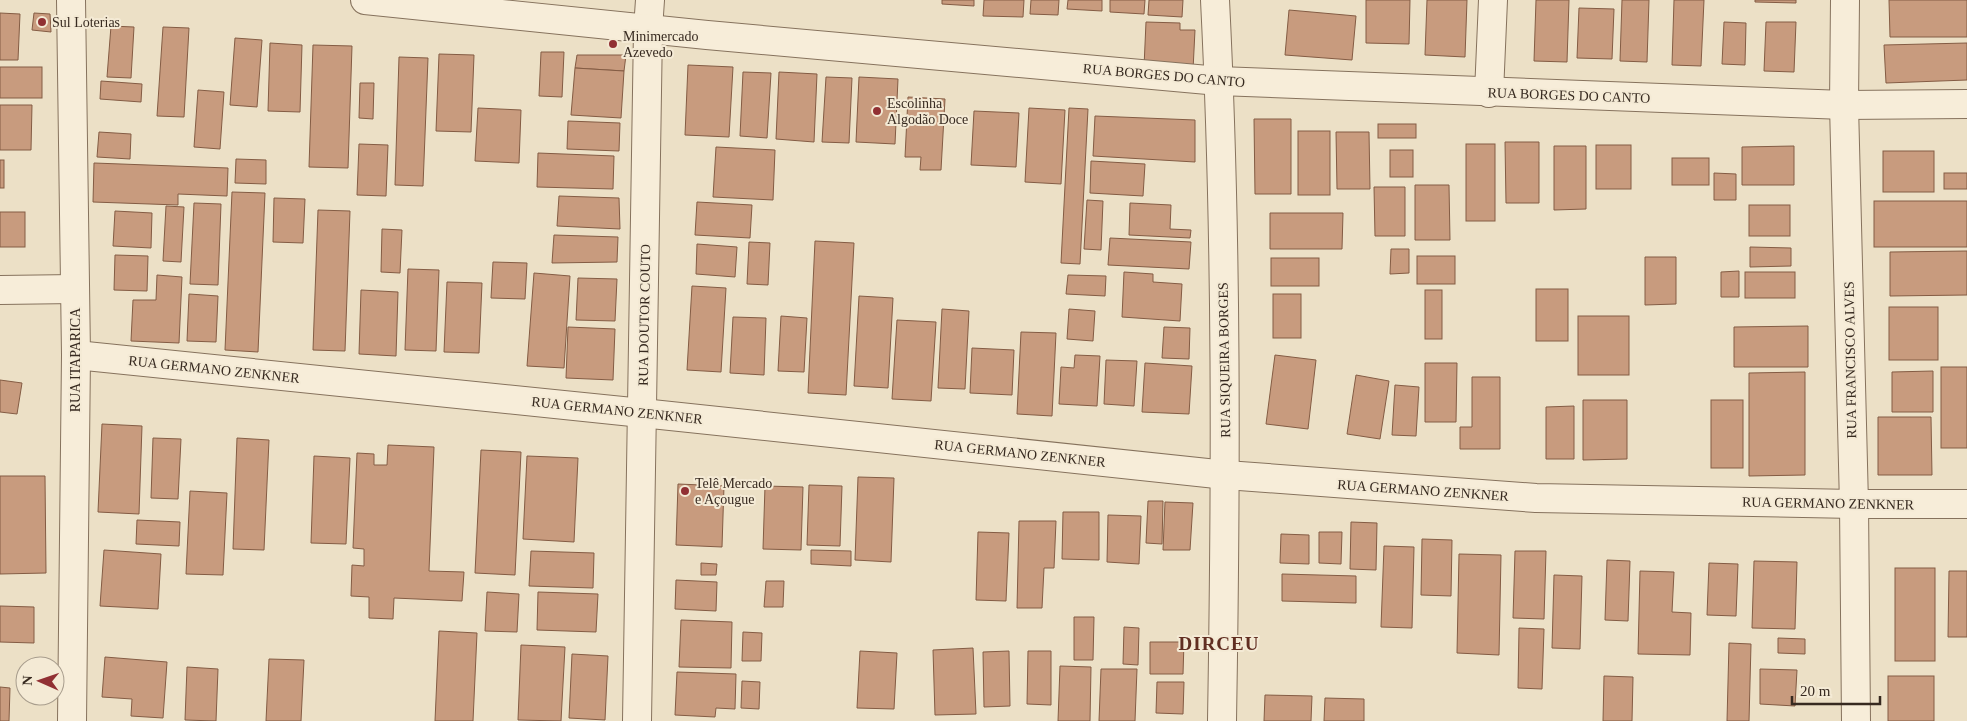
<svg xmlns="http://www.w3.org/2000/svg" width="1967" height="721" font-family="'Times New Roman',serif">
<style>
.building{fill:#c89b7e;stroke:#845c44}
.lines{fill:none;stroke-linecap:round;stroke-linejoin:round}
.minor-casing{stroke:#86725d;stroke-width:30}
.tertiary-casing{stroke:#86725d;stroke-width:30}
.minor{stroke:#f7edd9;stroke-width:28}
.tertiary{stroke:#f7edd9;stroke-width:28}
.poi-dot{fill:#913033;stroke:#f4ead5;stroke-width:2}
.labels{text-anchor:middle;stroke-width:4;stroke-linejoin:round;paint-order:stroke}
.poi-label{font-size:14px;fill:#372a20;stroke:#f4ead5;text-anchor:start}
.street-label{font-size:14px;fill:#372a20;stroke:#f4ead5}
.district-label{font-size:19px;font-weight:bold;letter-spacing:1px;fill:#612e21;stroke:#f4ead5}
</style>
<rect width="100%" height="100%" fill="#ece0c6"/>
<g class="building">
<polygon points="942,0 974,0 974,6 942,4"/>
<polygon points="984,0 1024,0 1023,17 983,16"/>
<polygon points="1031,0 1059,0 1058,15 1030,14"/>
<polygon points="1068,0 1102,0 1102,11 1067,9"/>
<polygon points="1110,0 1145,0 1144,14 1110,12"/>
<polygon points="1149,0 1183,0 1182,17 1148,15"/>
<polygon points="1366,0 1410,0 1409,44 1366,43"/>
<polygon points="1427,0 1467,0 1465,57 1425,55"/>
<polygon points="1536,0 1569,0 1567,62 1534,61"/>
<polygon points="1622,0 1649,0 1647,62 1620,61"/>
<polygon points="1674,0 1704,0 1701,66 1672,65"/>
<polygon points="1755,0 1796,0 1796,3 1755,2"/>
<polygon points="1889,0 1967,0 1967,37 1890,37"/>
<polygon points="1579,8 1614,9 1612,59 1577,58"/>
<polygon points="1289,10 1356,16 1352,60 1285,55"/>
<polygon points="0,13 20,14 18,60 0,60"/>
<polygon points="34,13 50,14 51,32 32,30"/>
<polygon points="1146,22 1180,23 1180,30 1195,30 1193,70 1144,67"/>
<polygon points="1724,22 1746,23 1745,65 1722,64"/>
<polygon points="1766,22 1796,22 1794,72 1764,71"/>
<polygon points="111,26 134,27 131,78 107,77"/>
<polygon points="163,27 189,28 184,117 157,116"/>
<polygon points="235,38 262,40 257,107 230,105"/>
<polygon points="270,43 302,45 300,112 268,111"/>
<polygon points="1967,43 1967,80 1886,83 1884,45"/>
<polygon points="313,45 352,46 348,168 309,167"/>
<polygon points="541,52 564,52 562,97 539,96"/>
<polygon points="439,54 474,55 471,132 436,131"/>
<polygon points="577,55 626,55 624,71 575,68"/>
<polygon points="399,57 428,58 423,186 395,185"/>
<polygon points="688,65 733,67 729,137 685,135"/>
<rect x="0" y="67" width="42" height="31"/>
<polygon points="575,68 624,71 621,118 571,115"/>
<polygon points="743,72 771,73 767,138 740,136"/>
<polygon points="779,72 817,74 814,142 776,139"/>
<polygon points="826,77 852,78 849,143 822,142"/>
<polygon points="859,77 898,79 895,144 856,142"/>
<polygon points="101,81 142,84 141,102 100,99"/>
<polygon points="360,83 374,83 373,119 359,118"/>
<polygon points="198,90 224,92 220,149 194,147"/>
<polygon points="908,97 945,99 941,170 920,170 921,157 905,157"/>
<polygon points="0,105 32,105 31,150 0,150"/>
<polygon points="478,108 521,110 519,163 475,161"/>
<polygon points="1029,108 1065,110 1061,184 1025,182"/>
<polygon points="1069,108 1088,109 1080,264 1061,263"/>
<polygon points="974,111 1019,113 1016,167 971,165"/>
<polygon points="1095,116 1195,120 1195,162 1093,156"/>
<polygon points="1254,119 1291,119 1291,194 1255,194"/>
<polygon points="568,121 620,123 619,151 567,149"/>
<rect x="1378" y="124" width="38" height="14"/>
<rect x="1298" y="131" width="32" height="64"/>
<polygon points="99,132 131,134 130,159 97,157"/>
<polygon points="1336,132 1369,132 1370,189 1337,189"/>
<polygon points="1505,142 1539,142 1539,203 1506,203"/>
<polygon points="359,144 388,145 386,196 357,195"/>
<rect x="1466" y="144" width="29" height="77"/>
<rect x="1596" y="145" width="35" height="44"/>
<polygon points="1554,146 1586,146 1586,209 1554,210"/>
<polygon points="1794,146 1794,185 1742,185 1742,147"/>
<polygon points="716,147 775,150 773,200 713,197"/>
<rect x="1390" y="150" width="23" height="27"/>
<rect x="1883" y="151" width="51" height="41"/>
<polygon points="538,153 614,156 613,189 537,187"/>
<rect x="1672" y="158" width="37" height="27"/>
<polygon points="236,159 266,160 266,184 235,183"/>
<rect x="0" y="160" width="4" height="28"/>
<polygon points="1091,161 1145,164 1143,196 1090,193"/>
<polygon points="94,163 228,168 227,196 178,194 178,205 93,202"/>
<polygon points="1714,173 1736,174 1736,200 1714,200"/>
<rect x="1944" y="173" width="23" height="16"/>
<polygon points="1415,185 1449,185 1450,240 1415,240"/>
<polygon points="1374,187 1405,187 1405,236 1375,236"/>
<polygon points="232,192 265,193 258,352 225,350"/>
<polygon points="559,196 619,198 620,229 557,226"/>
<polygon points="274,198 305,199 303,243 273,242"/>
<polygon points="1087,200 1103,201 1101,250 1084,249"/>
<rect x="1874" y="201" width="93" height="46"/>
<polygon points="697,202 752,205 750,238 695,235"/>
<polygon points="194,203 221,204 218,285 190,284"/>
<polygon points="1130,203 1171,205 1170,229 1191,230 1190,238 1129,235"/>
<rect x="1749" y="205" width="41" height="31"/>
<polygon points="166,206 184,207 181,262 163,261"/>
<polygon points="318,210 350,211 345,351 313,350"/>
<polygon points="115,211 152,213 151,248 113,246"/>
<rect x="0" y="212" width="25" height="35"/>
<polygon points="1270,213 1343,213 1342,249 1270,249"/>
<polygon points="382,229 402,230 400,273 381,272"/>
<polygon points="554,235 618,237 617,262 552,263"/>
<polygon points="1110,238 1191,242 1189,269 1108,265"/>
<polygon points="815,241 854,243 846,395 808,393"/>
<polygon points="749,242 770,243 768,285 747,284"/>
<polygon points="697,244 737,247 735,277 696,274"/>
<polygon points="1750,247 1791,248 1791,266 1750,267"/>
<polygon points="1391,249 1409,249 1409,273 1390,274"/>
<polygon points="1967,251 1967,295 1890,296 1890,252"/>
<polygon points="115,255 148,256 147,291 114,290"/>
<rect x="1417" y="256" width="38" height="28"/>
<polygon points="1645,257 1676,257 1676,304 1645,305"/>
<rect x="1271" y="258" width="48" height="28"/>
<polygon points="493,262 527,263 525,299 491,298"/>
<polygon points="408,269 439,270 436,351 405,350"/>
<polygon points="1739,271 1739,297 1721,297 1721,272"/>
<polygon points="1124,272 1153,274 1153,282 1182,284 1180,321 1122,317"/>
<rect x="1745" y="272" width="50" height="26"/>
<polygon points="534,273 570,276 564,368 527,366"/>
<polygon points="157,275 182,277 179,343 131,341 133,300 156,300"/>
<polygon points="1068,275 1106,276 1105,296 1066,294"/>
<polygon points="578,278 617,279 615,321 576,320"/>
<polygon points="447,282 482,283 479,353 444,352"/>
<polygon points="692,286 726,288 721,372 687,370"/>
<rect x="1536" y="289" width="32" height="52"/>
<polygon points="361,290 398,292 396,356 359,354"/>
<rect x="1425" y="290" width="17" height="49"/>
<polygon points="189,294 218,296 216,342 187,341"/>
<rect x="1273" y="294" width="28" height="44"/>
<polygon points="859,296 893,298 888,388 854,386"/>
<rect x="1889" y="307" width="49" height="53"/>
<polygon points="942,309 969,311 965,389 938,388"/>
<polygon points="1069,309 1095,311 1093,341 1067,339"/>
<polygon points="781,316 807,318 804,372 778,371"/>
<rect x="1578" y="316" width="51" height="59"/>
<polygon points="733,317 766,318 764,375 730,373"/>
<polygon points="897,320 936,322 931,401 892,399"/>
<polygon points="1808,326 1808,367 1734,367 1734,327"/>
<polygon points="568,327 615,329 613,380 566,378"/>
<polygon points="1164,327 1190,328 1189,359 1162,358"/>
<polygon points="1021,332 1056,333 1052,416 1017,414"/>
<polygon points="972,348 1014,350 1012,395 970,393"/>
<polygon points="1075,355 1100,356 1097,406 1059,404 1061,367 1074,368"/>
<polygon points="1275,355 1316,360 1308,429 1266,424"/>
<polygon points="1106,360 1137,361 1134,406 1104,404"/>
<polygon points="1145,363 1192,366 1189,414 1142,412"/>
<polygon points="1425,363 1457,363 1456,422 1425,422"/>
<rect x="1941" y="367" width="26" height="81"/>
<polygon points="1933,371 1933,412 1892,412 1892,372"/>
<polygon points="1805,372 1805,475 1749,476 1749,373"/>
<polygon points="1356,375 1389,381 1380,439 1347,434"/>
<polygon points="1472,377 1500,377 1500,449 1460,449 1460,427 1472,427"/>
<polygon points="0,380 22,383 17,414 0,412"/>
<polygon points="1395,385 1419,387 1416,436 1392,435"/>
<polygon points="1583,400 1627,400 1627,459 1583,460"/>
<rect x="1711" y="400" width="32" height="68"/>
<polygon points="1574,406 1574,459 1546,459 1546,407"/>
<polygon points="1878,417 1931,417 1932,475 1878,475"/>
<polygon points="102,424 142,426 139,514 98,512"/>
<polygon points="153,438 181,439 178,499 151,498"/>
<polygon points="237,438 269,440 264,550 233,549"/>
<polygon points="388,445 434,447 429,571 464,572 462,601 394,598 393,619 369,618 369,597 351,596 352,565 364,566 364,549 353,548 357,453 374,454 374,465 387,465"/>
<polygon points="481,450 521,452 515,575 475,573"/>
<polygon points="314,456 350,458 346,544 311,543"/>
<polygon points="527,456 578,458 574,542 523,539"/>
<polygon points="0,476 45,476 46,573 0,574"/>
<polygon points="858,477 894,478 891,562 855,560"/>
<polygon points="678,484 724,486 722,547 676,545"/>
<polygon points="809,485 842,486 840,546 807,545"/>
<polygon points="765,486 803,487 801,550 763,549"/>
<polygon points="190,491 227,493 223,575 186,574"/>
<polygon points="1148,501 1163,501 1162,544 1146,543"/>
<polygon points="1165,502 1193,503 1190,550 1163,550"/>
<polygon points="1063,512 1099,512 1099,560 1062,559"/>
<polygon points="1108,515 1141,516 1139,564 1107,562"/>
<polygon points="137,520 180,522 179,546 136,544"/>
<polygon points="1019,521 1056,521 1054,568 1044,568 1042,608 1017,608"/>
<polygon points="1351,522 1377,523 1376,570 1350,569"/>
<polygon points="978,532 1009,533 1006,601 976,600"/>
<polygon points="1319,532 1342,532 1341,564 1319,563"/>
<polygon points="1281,534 1309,535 1309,564 1280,563"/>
<polygon points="1422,539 1452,540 1451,596 1421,595"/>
<polygon points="1384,546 1414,547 1412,628 1381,627"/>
<polygon points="104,550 161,554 158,609 100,606"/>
<polygon points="811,550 851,551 851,566 811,564"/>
<polygon points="531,551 594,553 593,588 529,586"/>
<polygon points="1515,551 1546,551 1544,619 1513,618"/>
<polygon points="1459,554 1501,555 1499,655 1457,653"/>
<polygon points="1607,560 1630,561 1628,621 1605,620"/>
<polygon points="1754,561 1797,562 1795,629 1752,628"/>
<polygon points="701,563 717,564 716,575 701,575"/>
<polygon points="1709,563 1738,564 1736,616 1707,615"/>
<rect x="1895" y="568" width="40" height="93"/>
<polygon points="1640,571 1674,572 1672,612 1691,613 1690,655 1638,654"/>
<polygon points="1949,571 1967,571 1967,637 1948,637"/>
<polygon points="1282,574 1356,576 1356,603 1282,601"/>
<polygon points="1554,575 1582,576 1580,649 1552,648"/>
<polygon points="676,580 717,582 716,611 675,609"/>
<polygon points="766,581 784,581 783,607 764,607"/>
<polygon points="487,592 519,594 517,632 485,631"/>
<polygon points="538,592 598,594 596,632 537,630"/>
<polygon points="0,606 34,607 34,643 0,642"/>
<polygon points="1074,617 1094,617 1093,660 1074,660"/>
<polygon points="681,620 732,622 731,668 679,667"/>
<polygon points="1124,627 1139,628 1138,665 1123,664"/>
<polygon points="1519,628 1544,629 1542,689 1518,688"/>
<polygon points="439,631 477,633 473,721 435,721"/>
<polygon points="743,632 762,633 761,661 742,661"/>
<polygon points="1778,638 1805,639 1805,654 1778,653"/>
<polygon points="1150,642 1184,642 1183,674 1150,674"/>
<polygon points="1729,643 1751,644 1749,721 1727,721"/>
<polygon points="521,645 565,647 561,721 518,720"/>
<polygon points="973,648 976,714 935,715 933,650"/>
<polygon points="860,651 897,653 894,709 857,708"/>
<polygon points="1009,651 1010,706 984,707 983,652"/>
<polygon points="1028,651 1051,651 1051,705 1027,704"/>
<polygon points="572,654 608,656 605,720 569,718"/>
<polygon points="105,657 167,662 163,718 131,716 132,699 102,697"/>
<polygon points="269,659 304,660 301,721 266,721"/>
<polygon points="1060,666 1091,667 1090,721 1058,721"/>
<polygon points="187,667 218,669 216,721 185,720"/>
<polygon points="1101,669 1137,669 1135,721 1099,721"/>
<polygon points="1760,669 1797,670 1795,706 1760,704"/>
<polygon points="677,672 736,674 735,709 716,708 715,717 675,715"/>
<polygon points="1604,676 1633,677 1632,721 1603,721"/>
<rect x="1888" y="676" width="46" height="45"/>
<polygon points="742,681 760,682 759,709 741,708"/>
<polygon points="1157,682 1184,682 1183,714 1156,713"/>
<polygon points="0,687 10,688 9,721 0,721"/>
<polygon points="1265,695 1312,696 1311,721 1264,721"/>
<polygon points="1325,698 1364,699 1364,721 1324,721"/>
</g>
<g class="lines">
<g class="minor-casing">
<g id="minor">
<polyline points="71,0 76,355 72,721"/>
<path d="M1215,0C1227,240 1226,481 1222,721"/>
<polyline points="1489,93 1493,0"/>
<polyline points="1844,105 1845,0"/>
<polyline points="0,290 75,289"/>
<polyline points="76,355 642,413 1226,475 1536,498 1854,504 1967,504"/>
<polyline points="637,721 648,29 650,0"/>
</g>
</g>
<g class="tertiary-casing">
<g id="tertiary">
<polyline points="365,0 707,35 1219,81 1844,105 1967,104"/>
<polyline points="1844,105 1854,504 1856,721"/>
</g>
</g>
<use href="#minor" class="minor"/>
<use href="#tertiary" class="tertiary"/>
</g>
<g class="poi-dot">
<circle cx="42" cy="22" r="5"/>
<circle cx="613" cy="44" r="5"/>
<circle cx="877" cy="111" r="5"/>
<circle cx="685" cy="491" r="5"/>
</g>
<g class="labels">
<g class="poi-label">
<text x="52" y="27">Sul Loterias</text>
<text x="623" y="41">Minimercado<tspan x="623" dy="16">Azevedo</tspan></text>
<text x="887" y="108">Escolinha<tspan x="887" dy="16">Algodão Doce</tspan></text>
<text x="695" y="488">Telê Mercado<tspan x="695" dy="16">e Açougue</tspan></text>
</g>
<g class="street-label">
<text transform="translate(1164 75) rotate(5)" y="5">RUA BORGES DO CANTO</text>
<text transform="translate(1569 95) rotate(2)" y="5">RUA BORGES DO CANTO</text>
<text transform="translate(644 315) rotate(-89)" y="5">RUA DOUTOR COUTO</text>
<text transform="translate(75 360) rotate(-90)" y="5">RUA ITAPARICA</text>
<text transform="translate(1224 360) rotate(-91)" y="5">RUA SIQUEIRA BORGES</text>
<text transform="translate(1850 360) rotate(-91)" y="5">RUA FRANCISCO ALVES</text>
<text transform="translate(214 369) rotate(6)" y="5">RUA GERMANO ZENKNER</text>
<text transform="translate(617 410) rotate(6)" y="5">RUA GERMANO ZENKNER</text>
<text transform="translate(1020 453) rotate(6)" y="5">RUA GERMANO ZENKNER</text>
<text transform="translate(1423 490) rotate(4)" y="5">RUA GERMANO ZENKNER</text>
<text transform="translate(1828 503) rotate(1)" y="5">RUA GERMANO ZENKNER</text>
</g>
<g class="district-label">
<text x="1219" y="650">DIRCEU</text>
</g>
</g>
<g transform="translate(40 681) rotate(272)"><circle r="24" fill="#f4ead5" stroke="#a89d8d"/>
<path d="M0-4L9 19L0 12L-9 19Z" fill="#913033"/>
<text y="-8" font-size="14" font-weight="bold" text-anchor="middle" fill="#372a20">N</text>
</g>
<path d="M1792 696v8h88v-8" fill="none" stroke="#372a20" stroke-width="2.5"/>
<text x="1800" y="696" font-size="15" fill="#372a20" stroke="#f4ead5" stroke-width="4" paint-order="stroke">20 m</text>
</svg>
